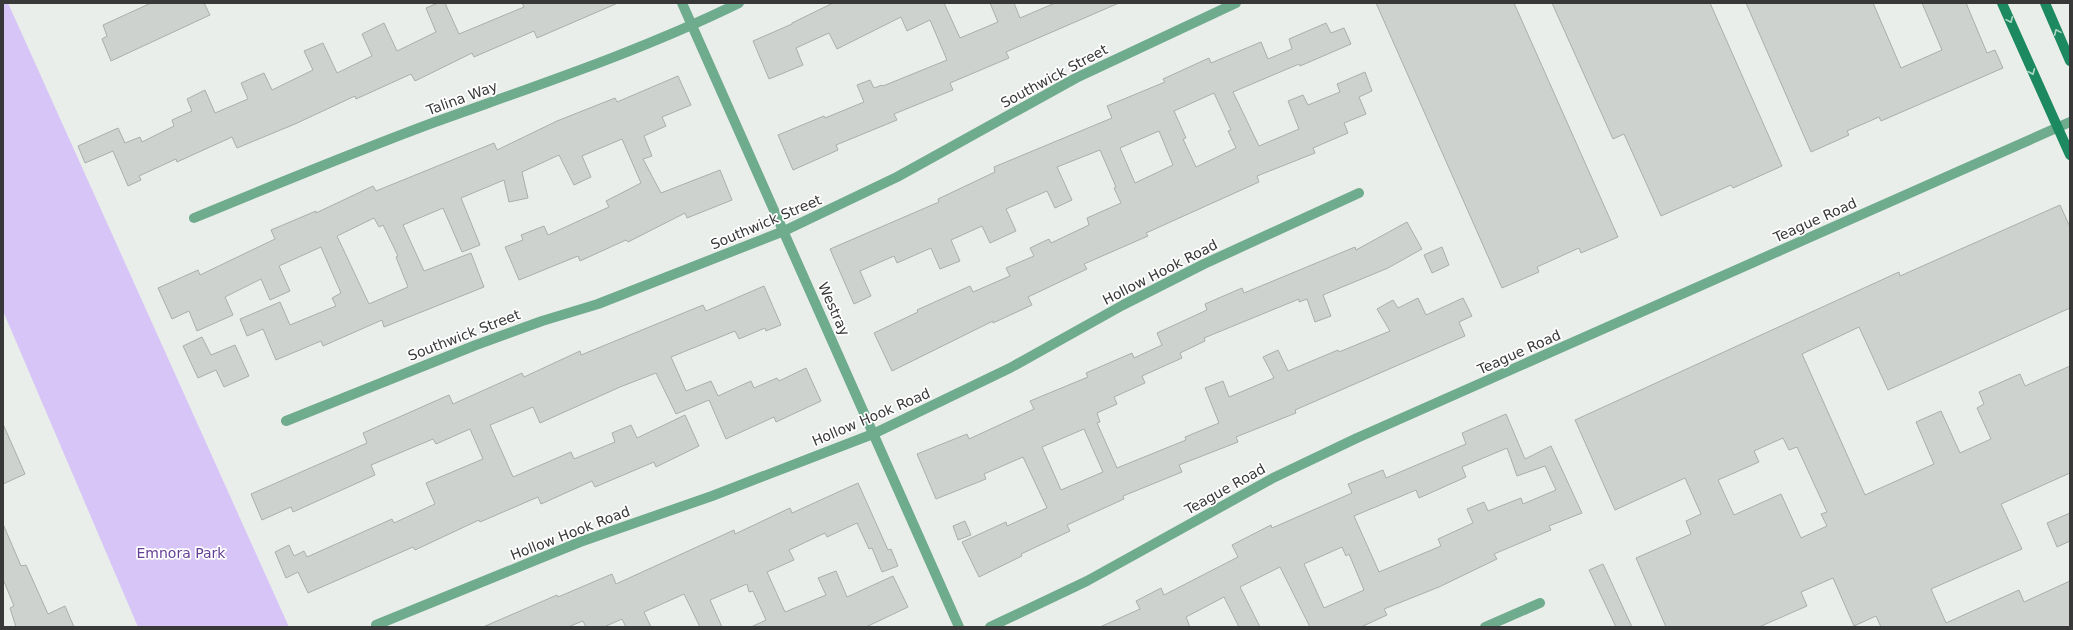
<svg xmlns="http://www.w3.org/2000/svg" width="2073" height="630" font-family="'DejaVu Sans',sans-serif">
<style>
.green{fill:#d6c5f6}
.building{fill:#cdd2cf;stroke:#abafac;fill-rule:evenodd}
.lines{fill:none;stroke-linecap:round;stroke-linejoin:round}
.minor{stroke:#6fab8d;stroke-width:10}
.tertiary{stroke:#6fab8d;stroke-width:10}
.secondary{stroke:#1c8960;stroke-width:10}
.oneway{stroke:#b0d6c7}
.labels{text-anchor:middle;stroke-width:3.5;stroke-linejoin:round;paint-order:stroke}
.street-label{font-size:14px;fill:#373837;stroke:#fff}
.park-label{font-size:14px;fill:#633e95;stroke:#fff}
</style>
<rect width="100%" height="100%" fill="#eaeeeb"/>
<polygon class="green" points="3,3 8,3 289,627 138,627 3,311"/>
<g class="building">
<polygon points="151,3 204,3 210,15 111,61 102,39 107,36 103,25"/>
<polygon points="438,3 445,3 459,34 524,7 522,3 618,3 537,38 534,31 474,57 472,53 415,81 411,74 356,99 355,96 295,124 237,148 232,137 177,162 176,159 139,176 141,180 128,186 113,151 85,163 78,146 118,128 125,143 140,137 142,142 174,126 172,120 192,111 187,99 205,90 215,113 248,99 241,83 264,73 272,90 313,70 304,51 323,43 337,73 372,56 362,34 384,23 397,51 436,32 426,8"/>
<polygon points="833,3 944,3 960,38 998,22 990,3 1014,3 1020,18 1055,3 1119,3 1006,52 1009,58 950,83 953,90 894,114 897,120 836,145 838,150 793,170 778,135 824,116 825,118 864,102 857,85 870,80 874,88 882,85 883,86 947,60 930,20 907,31 901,17 837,49 829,33 796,48 803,65 769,79 753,41 792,24 792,23"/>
<polygon points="1376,3 1514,3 1618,237 1581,253 1579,248 1537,267 1539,272 1502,288"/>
<polygon points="1552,3 1710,3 1782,166 1733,188 1731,185 1661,216 1624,134 1613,139"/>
<polygon points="1746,3 1873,3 1901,68 1942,50 1922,3 1966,3 1987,53 1995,50 2003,68 1881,121 1879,117 1847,131 1849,135 1811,152"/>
<path d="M1326,23L1331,33L1344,28L1351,44L1300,66L1299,64L1233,92L1259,146L1299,129L1288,101L1303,95L1308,105L1340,92L1337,84L1365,72L1372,91L1359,97L1366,114L1344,123L1348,133L1313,148L1315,153L1257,176L1259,182L1146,233L1148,236L1084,264L1087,269L1028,297L1032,305L993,323V321L892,371L874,333L918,312L917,310L970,286L973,292L1010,276L1006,268L1034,256L1030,248L1049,239L1051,243L1089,225L1087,218L1121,203L1114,188L1116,187L1100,150L1057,167L1072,200L1055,208L1047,191L1006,209L1016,231L990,243L982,226L951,240L960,261L940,269L931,248L897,263L894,256L860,271L871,296L854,304L830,249L939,202L938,199L995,172L994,167L1112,118L1107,106L1165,82L1163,79L1209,58L1211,63L1261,42L1268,59L1292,49L1289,39ZM1214,93L1231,130L1228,131L1236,148L1196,167L1183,139L1186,138L1174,111ZM1159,131L1173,165L1135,183L1120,148Z"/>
<path d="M678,76L691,105L662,117L666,126L644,136L652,156L643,159L661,193L720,170L732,200L687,218L685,213L628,242L626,240L580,261L578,256L519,280L505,247L523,240L521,235L544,226L548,235L609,207L606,201L641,183L622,139L582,156L591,177L574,185L559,155L522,172L528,198L509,202L504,180L461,198L480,245L462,252L443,208L403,225L424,271L471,253L484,287L384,327L382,320L323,346L321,341L276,360L263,329L247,336L240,319L280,302L290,325L336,306L332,298L341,293L321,247L279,266L290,291L270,300L261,279L225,297L233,315L197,331L189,311L172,319L158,288L198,270L200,275L275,239L271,230L316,211V213L373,186L376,191L494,143L497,150L557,121L615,98L617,102ZM374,218L379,227L383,225L398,256L396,257L408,287L369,304L337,236Z"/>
<path d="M2060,205L2070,227V308L1888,390L1859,327L1802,354L1865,495L1934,464L1916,422L1941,411L1960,453L1991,439L1977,408L1984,404L1979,392L2020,374L2025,386L2070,366V473L2001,504L2022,549L1931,589L1946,623L2019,590L2024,602L2070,581V627H1881L1876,616L1854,626L1833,578L1801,592L1807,606L1759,627H1666L1636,558L1691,534L1686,521L1701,514L1685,478L1615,510L1575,420L1899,272L1900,276ZM1783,438L1789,450L1797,447L1827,512L1821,514L1827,526L1801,538L1781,494L1734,515L1718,480L1759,462L1754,451Z"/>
<path d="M1407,222L1422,249L1388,268L1323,295L1331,316L1315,322L1307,299L1299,302V299L1204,338L1205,341L1180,353L1182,358L1142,376L1145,383L1114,397L1117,404L1097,413L1100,422L1097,423L1117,468L1186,440L1185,437L1219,423L1205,388L1223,381L1229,397L1274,378L1263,357L1278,350L1288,371L1338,350L1339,352L1390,331L1377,309L1393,300L1398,308L1418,298L1426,315L1463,298L1472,316L1459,322L1465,336L1295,410L1296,413L1236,437L1238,442L1179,465L1182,472L1123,496L1124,499L1067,525L1070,531L1021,554L1022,556L979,577L962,542L1006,522L1007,526L1047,508L1023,457L984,474L986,479L936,499L917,454L967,434L969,439L1034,409L1030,401L1088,377L1086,373L1132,353L1134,358L1162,345L1157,333L1207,310L1205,304L1242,288L1244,293L1355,247L1356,250ZM1084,429L1103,472L1061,490L1042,447Z"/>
<polygon points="1442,247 1449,265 1432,273 1424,255"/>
<polygon points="764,286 781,325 766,331 765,328 739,339 735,331 671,357 686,391 711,381 718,396 751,381 754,388 777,378 779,381 806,368 821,401 776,422 774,417 726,439 709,400 676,414 656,373 620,387 540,423 533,407 490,425 513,477 571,452 574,459 615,442 612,433 631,425 637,438 685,415 699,446 656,467 654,462 595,487 592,481 541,504 538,497 480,522 479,520 415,550 413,547 308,593 298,572 286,578 275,552 289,545 294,556 304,551 307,557 392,519 394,523 435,504 426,483 483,459 470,429 436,444 433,439 371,465 375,475 293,512 291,507 262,520 251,494 367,443 363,433 449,395 453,404 522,373 524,377 580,351 581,355 703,305 706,311"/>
<polygon points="202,337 211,355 235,345 249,376 224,387 216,370 198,378 183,346"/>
<path d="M1506,414L1525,459L1551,446L1582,513L1549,526L1551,530L1494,554L1497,559L1439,587L1384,609L1387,615L1361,627H1310L1280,567L1240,587L1260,627H1239L1224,597L1186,617L1190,627H1100L1140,609L1136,601L1161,588L1164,595L1238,557L1232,545L1271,525L1272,528L1352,493L1348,484L1383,470L1386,478L1466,444L1462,433ZM1507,448L1517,476L1545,466L1556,490L1523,504L1521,498L1488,511L1484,502L1467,509L1473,523L1438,539L1441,546L1379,572L1354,516L1416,490L1419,498L1466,477L1462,467ZM1342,547L1346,556L1349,554L1364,590L1324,608L1304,564Z"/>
<polygon points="3,424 25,474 3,484"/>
<polygon points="858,483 888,550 891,549 898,566 882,572 872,548 869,549 857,523 827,537 825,533 789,550 794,560 767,572 785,612 826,595 818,578 836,571 847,597 893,576 908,607 866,627 751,627 766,620 753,591 749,592 747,584 710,600 722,627 700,627 684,594 644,612 651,627 626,627 622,619 604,627 586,627 583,621 568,627 483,627 557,595 558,597 612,574 616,584 734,530 735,534 790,508 792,513"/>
<polygon points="2070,513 2070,541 2057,547 2047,523"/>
<polygon points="965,521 971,535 958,540 953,526"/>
<polygon points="3,524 21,566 26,565 48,614 65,606 74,627 16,627 10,608 14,606 3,579"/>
<polygon points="1603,564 1632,627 1616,627 1589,570"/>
</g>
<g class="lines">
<g class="minor">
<path d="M194,218C274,185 354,152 435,122C538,85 641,51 739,3"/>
<polyline points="286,421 476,345 542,321 598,304 784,231 897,177 1076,78 1236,3"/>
<polyline points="376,625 580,542 712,496 873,434 1010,368 1123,305 1204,264 1359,193"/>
<polyline points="1485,627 1540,603"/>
</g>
<g class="tertiary">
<polyline points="682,3 959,627"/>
<polyline points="990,627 1087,581 1273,478 1357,438 2070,122"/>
</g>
<g class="secondary">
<polyline points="2002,3 2070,155"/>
<polyline points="2045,3 2070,61"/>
</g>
</g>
<defs><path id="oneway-chevron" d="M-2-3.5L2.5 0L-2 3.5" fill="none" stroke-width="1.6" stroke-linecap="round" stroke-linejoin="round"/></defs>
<g class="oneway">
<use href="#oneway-chevron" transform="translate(2010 20) rotate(66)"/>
<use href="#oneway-chevron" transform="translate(2057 32) rotate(-114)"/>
<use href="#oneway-chevron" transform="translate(2032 72) rotate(67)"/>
</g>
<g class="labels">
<g class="street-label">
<text transform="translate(1054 76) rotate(-28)" y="5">Southwick Street</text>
<text transform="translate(462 98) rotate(-20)" y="5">Talina Way</text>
<text transform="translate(1815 220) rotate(-24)" y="5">Teague Road</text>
<text transform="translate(766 222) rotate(-23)" y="5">Southwick Street</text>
<text transform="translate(1160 272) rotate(-27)" y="5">Hollow Hook Road</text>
<text transform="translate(834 309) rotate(66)" y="5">Westray</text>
<text transform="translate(464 335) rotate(-21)" y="5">Southwick Street</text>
<text transform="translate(1519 352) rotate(-24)" y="5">Teague Road</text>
<text transform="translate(871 417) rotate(-23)" y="5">Hollow Hook Road</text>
<text transform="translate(1225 489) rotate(-29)" y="5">Teague Road</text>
<text transform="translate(570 533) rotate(-21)" y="5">Hollow Hook Road</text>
</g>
<g class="park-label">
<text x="181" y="558">Emnora Park</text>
</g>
</g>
<rect width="2073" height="630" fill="none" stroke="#373837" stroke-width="8"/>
</svg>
